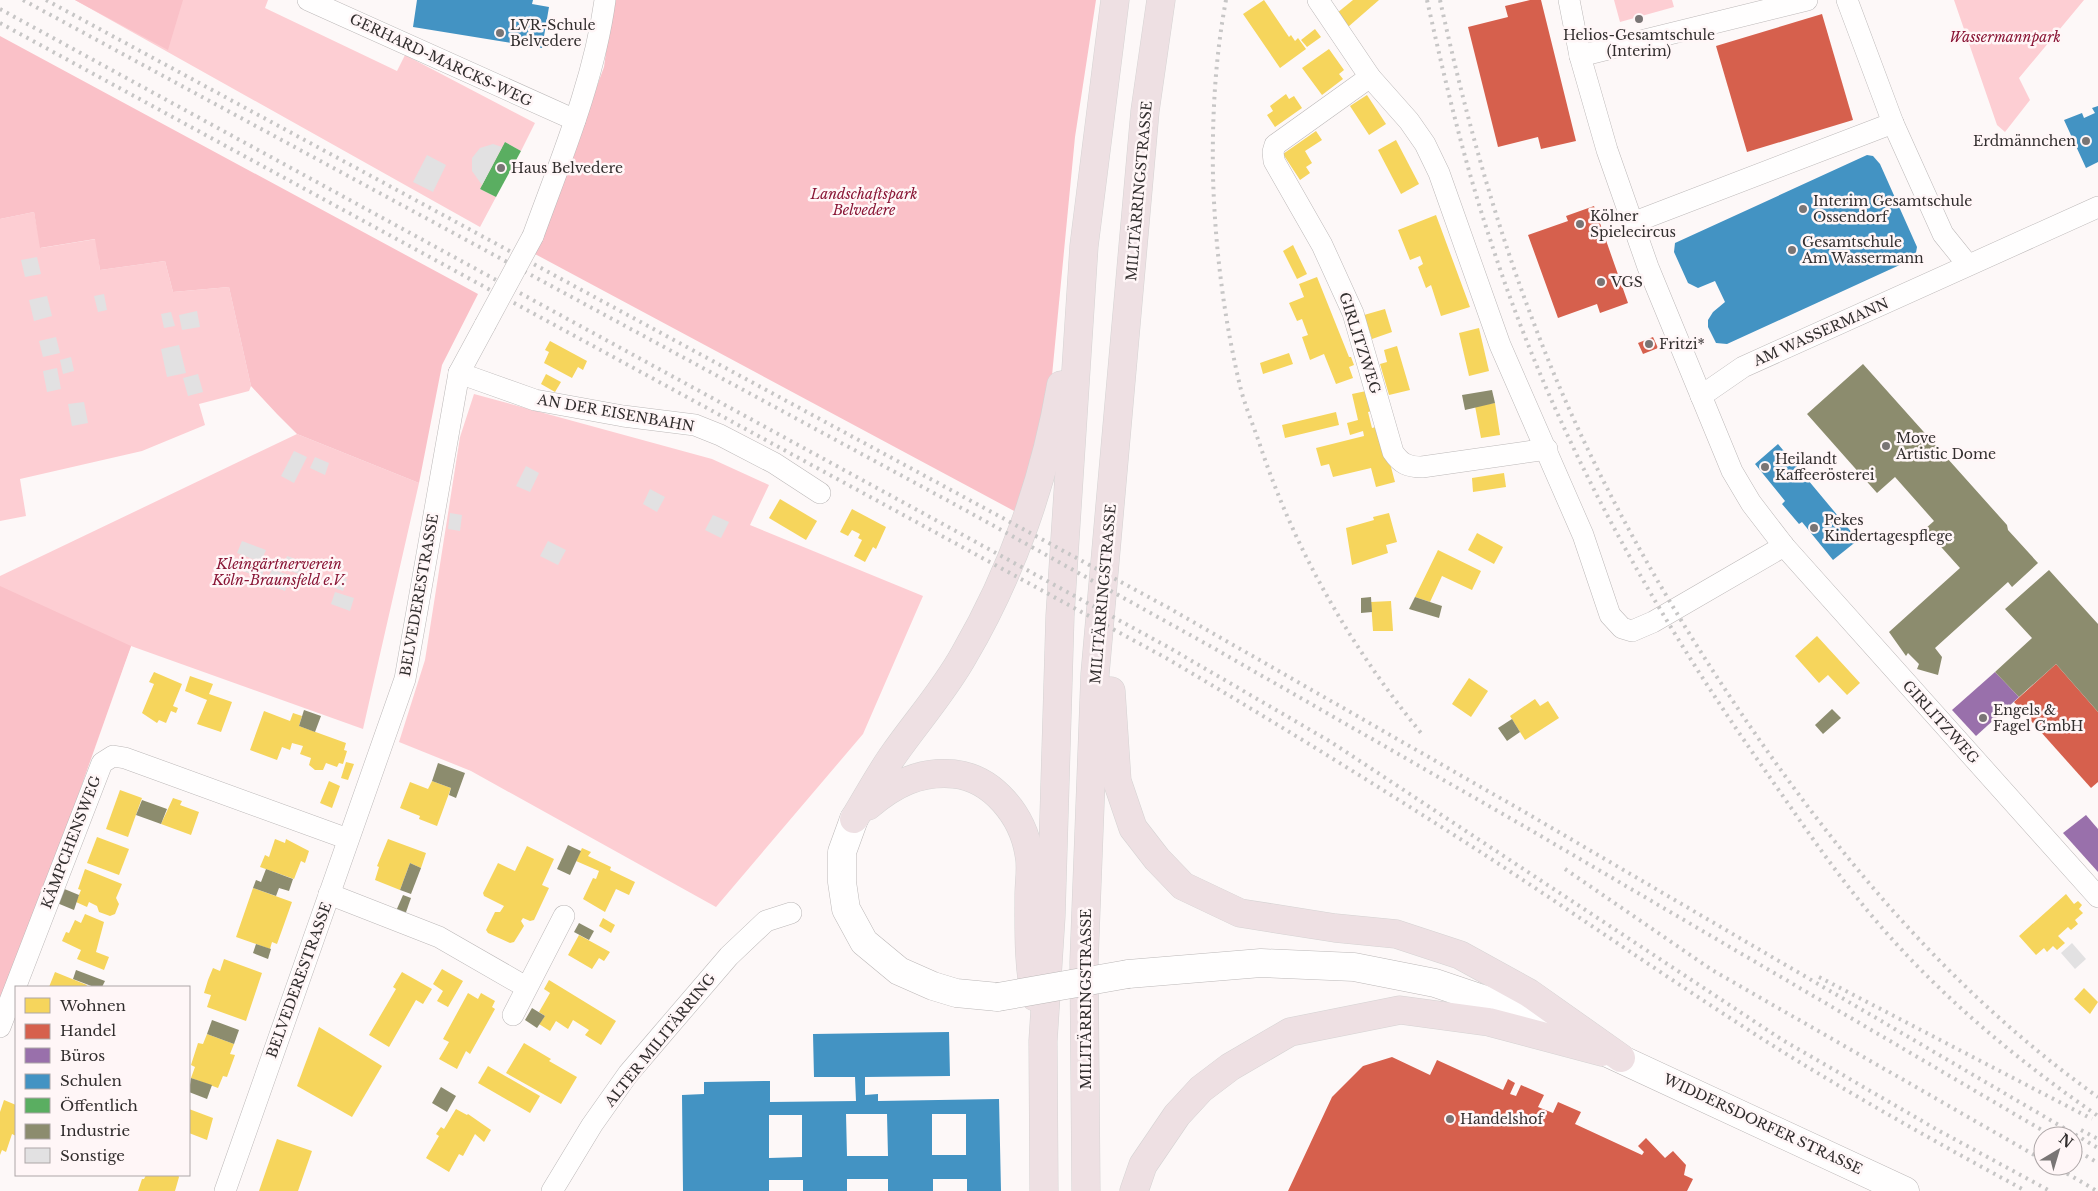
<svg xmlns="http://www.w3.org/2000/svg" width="2098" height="1191" font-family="'Libre Baskerville',serif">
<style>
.green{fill:#fdced3}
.forest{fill:#fac1c8}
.homes{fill:#f6d55c}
.shops{fill:#d6604d}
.offices{fill:#9970ab}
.schools{fill:#4393c3;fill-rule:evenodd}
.public{fill:#5aae61}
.industry{fill:#8c8c6e}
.building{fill:#e2e1e2}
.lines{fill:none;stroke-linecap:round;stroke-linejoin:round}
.minor-casing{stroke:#bcb8b8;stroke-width:22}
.secondary-casing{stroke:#bcb8b8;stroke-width:29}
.trunk-casing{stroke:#d5d3d3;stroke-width:29}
.minor{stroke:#fffefe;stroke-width:21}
.secondary{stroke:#fffefe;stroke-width:28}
.trunk{stroke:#eee0e3;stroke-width:28}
.rail{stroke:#c7c6c6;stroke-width:4;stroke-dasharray:2.5 5;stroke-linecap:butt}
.minor-bridge-casing{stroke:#bcb8b8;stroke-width:22;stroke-linecap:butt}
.secondary-bridge-casing{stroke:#bcb8b8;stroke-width:29;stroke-linecap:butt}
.minor-bridge{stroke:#fffefe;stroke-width:21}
.secondary-bridge{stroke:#fffefe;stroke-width:28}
.poi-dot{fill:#797575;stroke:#fff6f7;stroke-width:2}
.labels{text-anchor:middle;stroke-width:5;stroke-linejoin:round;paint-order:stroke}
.poi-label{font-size:14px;fill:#322e2e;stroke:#fff6f7;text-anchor:start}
.park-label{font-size:14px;font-style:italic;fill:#891535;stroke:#fff6f7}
.street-label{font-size:14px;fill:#322e2e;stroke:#fff6f7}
</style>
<rect width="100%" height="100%" fill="#fdf8f8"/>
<g class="green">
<polygon points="75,0 268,0 265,8 397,71 405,55 535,123 521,151 505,142 482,185 480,189 496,197 480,227"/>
<polygon points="1614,0 1672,0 1674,7 1620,22"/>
<polygon points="1954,0 2084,0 2019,78 2030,100 2005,132 1997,125"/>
<polygon points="34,212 41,248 96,239 100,270 165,261 173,292 229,287 251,386 249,391 199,404 205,425 142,451 20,479 26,516 0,521 0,219"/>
<polygon points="474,394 712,459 769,485 750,525 923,596 863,734 716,907 471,771 399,742 425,660 460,437"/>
<polygon points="297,434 419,483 363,729 131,646 0,991 0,576"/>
</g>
<g class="forest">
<polygon points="75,0 183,0 168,50"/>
<polygon points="613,0 1096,0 1075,137 1051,386 1016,512 535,254 604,67"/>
<polygon points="0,36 478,294 442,365 419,483 297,434 277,414 251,386 229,287 173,292 165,261 100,270 95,239 40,248 34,212 0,219"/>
<polygon points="0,586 131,646 0,1016"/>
</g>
<g class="homes">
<polygon points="1264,0 1289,37 1291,35 1295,41 1298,38 1306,49 1280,68 1243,14"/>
<polygon points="1353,0 1379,0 1348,27 1337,13"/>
<polygon points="1315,29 1321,37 1307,47 1301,40"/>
<polygon points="1329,49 1344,70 1339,74 1343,79 1322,95 1302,68"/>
<polygon points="1286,94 1289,99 1294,96 1302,108 1275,127 1267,115 1273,111 1270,106"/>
<polygon points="1367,95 1386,124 1369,135 1350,106"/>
<polygon points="1316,131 1322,140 1305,151 1312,163 1306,167 1310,173 1300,180 1283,154"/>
<polygon points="1396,140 1419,184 1401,194 1378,150"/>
<polygon points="1436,215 1470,307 1441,316 1431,285 1426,288 1418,267 1423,264 1420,256 1410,260 1398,230"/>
<polygon points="1293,245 1307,274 1297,279 1283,251"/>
<polygon points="1317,277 1349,357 1351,357 1354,365 1349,367 1353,378 1336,384 1324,354 1310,360 1302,337 1308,335 1302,319 1297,321 1289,303 1304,297 1299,284"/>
<polygon points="1385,309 1392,332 1372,339 1364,315"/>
<polygon points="1479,328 1489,371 1469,376 1459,333"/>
<polygon points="550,341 587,361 583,370 578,367 572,378 544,363 549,352 545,350"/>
<polygon points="1397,346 1410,390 1389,395 1380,364 1387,362 1384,350"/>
<polygon points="1289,353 1293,364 1263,374 1260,363"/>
<polygon points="546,374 561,382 555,392 541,384"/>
<polygon points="1371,390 1376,410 1368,412 1372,428 1380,426 1395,482 1376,487 1371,468 1333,477 1329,464 1321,466 1316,448 1364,436 1363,431 1350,435 1347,423 1358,420 1352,394"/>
<polygon points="1495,403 1500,435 1481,438 1475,406"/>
<polygon points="1336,412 1339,425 1285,438 1282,425"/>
<polygon points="1504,473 1506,487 1473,492 1472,478"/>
<polygon points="780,499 817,521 806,540 769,518"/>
<polygon points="852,509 886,527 876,549 873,547 865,562 854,556 862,540 858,538 860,534 852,530 848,536 840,532"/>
<polygon points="1389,513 1397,542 1386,545 1388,553 1352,565 1346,528 1374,520 1373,517"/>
<polygon points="1477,533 1503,547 1494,564 1468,550"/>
<polygon points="1438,550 1481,571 1472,590 1442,576 1430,602 1415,597"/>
<polygon points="1391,601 1393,631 1373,631 1371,602"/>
<polygon points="1817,636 1860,683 1847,695 1828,675 1819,683 1795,656"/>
<polygon points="154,672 182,684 173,706 178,708 176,713 171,711 166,723 159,720 157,723 142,713 154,684 149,682"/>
<polygon points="190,676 213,684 209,694 232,702 221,732 197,724 207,700 185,691"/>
<polygon points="1469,678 1488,691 1471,717 1452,704"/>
<polygon points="1535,699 1540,706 1548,701 1559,718 1525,740 1510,716"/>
<polygon points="264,711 290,721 293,713 302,716 299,726 346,743 344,750 347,751 343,764 339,763 337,767 326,763 323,770 315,770 309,765 311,758 300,754 303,746 292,743 290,750 282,747 277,760 250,750"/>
<polygon points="346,762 354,764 348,780 341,778"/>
<polygon points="329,781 340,786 332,808 320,803"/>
<polygon points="432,781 451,788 437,826 419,819 420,816 400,808 410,782 428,789"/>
<polygon points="120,790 142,798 128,837 106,829"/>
<polygon points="173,798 182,801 180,805 199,812 191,835 161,824"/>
<polygon points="97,837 129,849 119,875 87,863"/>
<polygon points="275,839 285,843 286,839 309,851 305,863 301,861 294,879 260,867 265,855 269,857"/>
<polygon points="388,839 426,853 421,868 410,863 400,890 375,880 379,867 377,866"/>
<polygon points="527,846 554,859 542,885 549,888 534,920 530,921 523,918 521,921 524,926 514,942 510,943 488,933 486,930 495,912 500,912 504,906 484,896 483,893 498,863 515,871"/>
<polygon points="582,848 591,852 588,856 611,867 610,870 635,882 629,895 616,889 605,912 583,899 593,878 596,879 599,871 576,861"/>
<polygon points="85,869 122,884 116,898 119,904 115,914 110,916 99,912 97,906 89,902 87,907 76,902 81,890 78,889"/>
<polygon points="253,888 292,902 277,944 272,942 270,949 236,937"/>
<polygon points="2066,894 2074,904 2078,901 2082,905 2079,909 2083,913 2075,920 2078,924 2071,930 2068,927 2058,936 2065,943 2057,950 2053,946 2047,952 2044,948 2036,955 2019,936"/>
<polygon points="85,914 104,922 96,952 109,957 104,970 77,959 81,950 62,941 66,932 69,933 75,920 81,923"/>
<polygon points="603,918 615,925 611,933 599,926"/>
<polygon points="579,935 610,952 604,961 599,958 592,969 568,955"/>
<polygon points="224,959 262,973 246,1021 207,1007 211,995 204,993 208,980 213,968 220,971"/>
<polygon points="442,969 463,981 448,1007 437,1001 443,991 433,984"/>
<polygon points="55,972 87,985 86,987 49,987"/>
<polygon points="402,972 432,989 423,1004 416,1000 389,1047 369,1035 396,989 393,987"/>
<polygon points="549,980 616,1021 601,1045 585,1035 589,1030 573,1020 568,1029 556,1021 550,1031 539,1024 545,1016 539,1012 550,993 544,989"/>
<polygon points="2084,988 2098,1002 2090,1014 2074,999"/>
<polygon points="468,993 478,999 481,993 495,1001 492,1007 495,1009 470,1054 466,1051 457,1069 439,1059 449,1042 443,1039"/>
<polygon points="319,1027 382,1066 352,1117 297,1086"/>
<polygon points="207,1034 234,1044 230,1054 235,1055 227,1077 223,1076 218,1088 191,1078 195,1067 191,1065 198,1043 203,1044"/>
<polygon points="524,1043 551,1059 549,1061 577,1077 561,1104 506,1073"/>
<polygon points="488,1066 540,1096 530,1113 478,1083"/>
<polygon points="4,1100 16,1105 16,1136 12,1134 6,1152 2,1150 0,1155 0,1112"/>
<polygon points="189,1109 213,1118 207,1140 189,1133"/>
<polygon points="456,1109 467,1115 468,1114 491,1130 484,1142 475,1134 463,1156 459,1154 449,1172 426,1158 439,1136 436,1134 441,1127 444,1129"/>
<polygon points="277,1139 312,1151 298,1191 259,1191"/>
<polygon points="146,1175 178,1175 179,1177 175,1191 138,1191 142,1179 144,1179"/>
</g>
<g class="shops">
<polygon points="1530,0 1541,0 1576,141 1541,149 1538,137 1498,147 1468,27 1508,17 1505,6"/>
<polygon points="1822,14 1853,120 1747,152 1716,46"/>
<polygon points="1594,206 1628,303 1600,313 1597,304 1558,318 1528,235 1568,221 1566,216"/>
<polygon points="1653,337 1658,348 1643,354 1638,343"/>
<polygon points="2056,664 2098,712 2098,782 2091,788 2014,702"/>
<polygon points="1392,1057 1430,1075 1437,1060 1503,1090 1508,1079 1515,1083 1510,1094 1516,1096 1521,1085 1544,1095 1538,1107 1553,1113 1558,1102 1581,1112 1575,1124 1642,1155 1644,1152 1638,1146 1646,1138 1665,1158 1673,1151 1686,1165 1684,1175 1693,1179 1687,1191 1288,1191 1332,1097 1363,1066"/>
</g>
<g class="offices">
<polygon points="1995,672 2019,697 1976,736 1952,710"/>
<polygon points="2086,815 2098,829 2098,872 2063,833"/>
</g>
<g class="schools">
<polygon points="417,0 533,0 532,4 549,7 542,48 413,27"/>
<polygon points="2098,106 2098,162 2086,168 2064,120 2082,113 2084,118 2095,113 2092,108"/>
<polygon points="1867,155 1873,156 1880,164 1917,247 1915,258 1727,344 1716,343 1708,327 1708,320 1713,312 1725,302 1715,281 1698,288 1688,283 1674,252 1675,243"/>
<polygon points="1778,444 1858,540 1833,560 1802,522 1799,524 1782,504 1785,501 1755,464"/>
<path d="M949,1032L950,1076L865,1077V1095L878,1094V1101L999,1099L1001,1191H967V1179H933V1191H888V1179H847V1191H803V1180H769V1191H683L682,1095L704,1094V1082L770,1081V1102L856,1101L855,1077H814L813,1034ZM846,1114H887L888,1156H847ZM932,1114H966V1155H932ZM769,1115H802V1157L769,1158Z"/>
</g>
<polygon class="public" points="505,142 521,151 496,197 480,189"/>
<g class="industry">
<polygon points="1863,364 2007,525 2008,530 2038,563 2012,587 2008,582 1935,648 1942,657 1938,675 1917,669 1919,664 1908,653 1906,656 1889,632 1960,568 1925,529 1934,521 1895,477 1877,493 1807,414"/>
<polygon points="1492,390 1495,403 1465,410 1462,395"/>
<polygon points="2049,570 2098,624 2098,712 2056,664 2019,697 1995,672 2032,638 2005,609"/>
<polygon points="1371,597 1372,612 1361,613 1361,598"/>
<polygon points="1415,597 1442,606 1439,618 1409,609"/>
<polygon points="1832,709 1841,718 1823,734 1815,725"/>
<polygon points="304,710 321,716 315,732 299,726"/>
<polygon points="1512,719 1520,732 1507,741 1498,728"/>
<polygon points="438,763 465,773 456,798 449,795 451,788 432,781"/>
<polygon points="142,800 167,809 161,824 136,815"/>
<polygon points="568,845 581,851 570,875 557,869"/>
<polygon points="410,863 421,868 411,894 400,890"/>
<polygon points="266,869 293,879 289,891 279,888 276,896 253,888 256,880 261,882"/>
<polygon points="62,888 79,895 74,910 57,903"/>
<polygon points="403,895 411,898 405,915 396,911"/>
<polygon points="579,923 594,931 589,940 574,932"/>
<polygon points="256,944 271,949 268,959 253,953"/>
<polygon points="76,970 105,981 102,987 94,987 73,979"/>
<polygon points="532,1008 545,1016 537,1028 525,1020"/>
<polygon points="212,1020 239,1030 234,1044 207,1034"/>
<polygon points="191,1078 212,1085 207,1099 189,1092"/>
<polygon points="441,1087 456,1096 447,1112 432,1103"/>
</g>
<g class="building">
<polygon points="493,144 502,147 482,185 472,171 472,158 480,148"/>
<polygon points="427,155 446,165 433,192 413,182"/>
<polygon points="37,257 41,274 25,277 21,260"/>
<polygon points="104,294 107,310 98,312 94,296"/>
<polygon points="47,296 52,316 34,321 29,300"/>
<polygon points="197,311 200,327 182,330 179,315"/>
<polygon points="171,312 175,326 164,328 161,314"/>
<polygon points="56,337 60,353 43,357 39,341"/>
<polygon points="179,345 186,373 167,377 161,349"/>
<polygon points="71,357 74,371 63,374 60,360"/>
<polygon points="57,368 61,389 47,392 43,371"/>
<polygon points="198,374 203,392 188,396 183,378"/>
<polygon points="84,402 88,423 72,426 68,404"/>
<polygon points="294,451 307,457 294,483 281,476"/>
<polygon points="315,457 329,463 325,475 310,468"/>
<polygon points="526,466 539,473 530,492 516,486"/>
<polygon points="650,489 665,497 657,512 643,504"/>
<polygon points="450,513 462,515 460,531 448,529"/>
<polygon points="713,515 729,522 721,538 705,530"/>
<polygon points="242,541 266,550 261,562 237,553"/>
<polygon points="548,541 566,550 558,565 540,556"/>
<polygon points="287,556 304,562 299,574 282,568"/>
<polygon points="244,559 265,567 261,578 240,570"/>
<polygon points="272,569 291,576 285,591 266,584"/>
<polygon points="336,576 347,579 343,591 332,587"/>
<polygon points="335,592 354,598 350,611 331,604"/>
<polygon points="2072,943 2086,959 2075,969 2061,953"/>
</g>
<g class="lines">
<g class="minor-casing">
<g id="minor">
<polyline points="308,0 575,120"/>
<polyline points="1318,0 1370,77 1409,121 1425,144 1439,173 1500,345 1583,535 1610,615 1622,628 1632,631 1653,622 1784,546"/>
<polyline points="1569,0 1580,56 1607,150 1648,267 1732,471 1751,503 1784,546 2098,897"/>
<polyline points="1847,0 1893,123 1943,234 1968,265"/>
<polyline points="1580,56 1807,0"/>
<path d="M1370,77L1275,145L1273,152L1274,161L1322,245L1353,313L1393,452C1401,464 1408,467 1422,467L1547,449"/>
<polyline points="1632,223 1893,123"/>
<path d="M533,236C561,159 594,81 605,0"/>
<polyline points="459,373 535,400 623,416 695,425 720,435 774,463 820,493"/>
<polyline points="1701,396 1743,367 2098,207"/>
<polyline points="329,894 439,937 526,987"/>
<polyline points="513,1015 564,916"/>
<polyline points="0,1027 102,763 113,756 125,758 348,839"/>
<polyline points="225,1191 405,679 459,373 485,325"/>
<polyline points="552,1191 592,1125 628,1074 663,1033 729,956 766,921 791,913"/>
</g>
</g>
<g class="secondary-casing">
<g id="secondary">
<polyline points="854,819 842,852 842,882 846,909 864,942 899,971 933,986 956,993 998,997"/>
<polyline points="1128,974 1261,963 1354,967 1435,983 1515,1010 1905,1191"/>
</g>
</g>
<g class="trunk-casing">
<g id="trunk">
<polyline points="1111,691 1117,781 1133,828 1157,859 1183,886 1240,913 1335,928 1396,934 1460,955 1529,993 1621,1058"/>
<path d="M868,806C894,784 919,771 954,774C993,778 1023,816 1029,854C1032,867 1029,882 1029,895C1029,930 1028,963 1035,997"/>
<path d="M854,819C867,798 879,775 894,754C917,721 944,691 964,655C1012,573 1045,479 1061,385"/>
<polyline points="1044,1191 1043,1041 1051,916 1060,616 1084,246 1115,0"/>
<polyline points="1086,1191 1084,962 1095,674 1145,111 1161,0"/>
<polyline points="1134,1191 1143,1165 1177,1115 1201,1089 1230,1067 1290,1032 1400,1010 1489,1022 1602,1052"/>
</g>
</g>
<use href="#minor" class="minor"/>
<use href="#secondary" class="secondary"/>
<use href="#trunk" class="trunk"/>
<g class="rail">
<polyline points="23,0 967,511 1210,646 1522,825 2052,1136"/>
<polyline points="46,0 1167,607 1528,814 2098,1148"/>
<path d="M1226,0C1215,58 1212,118 1213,176C1215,248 1224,320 1241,390C1246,408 1253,425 1259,442C1294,549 1350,646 1421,733"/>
<path d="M1427,0C1445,81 1464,161 1490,239C1551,429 1648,604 1762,766C1799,819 1835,873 1877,922C1941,997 2017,1060 2098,1116"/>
<path d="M1440,0C1464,109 1493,216 1533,321C1579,444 1642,561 1713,671C1818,832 1940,985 2098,1097"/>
<polyline points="0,9 1168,647 1331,742 1781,1039 1934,1128 2050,1191"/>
<path d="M0,23L1166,658C1273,721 1378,786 1482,853C1580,917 1676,984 1775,1047C1857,1098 1941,1145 2026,1191"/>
<polyline points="1565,869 1712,970 2043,1160"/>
<polyline points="1819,977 2092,1119"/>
<polyline points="2081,1130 2098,1139"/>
<polyline points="2073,1148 2098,1163"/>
<polyline points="2054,1166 2097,1191"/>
</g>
<g class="minor-bridge-casing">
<polyline id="minor-bridge" points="485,325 533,236"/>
</g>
<g class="secondary-bridge-casing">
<polyline id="secondary-bridge" points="998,997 1128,974"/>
</g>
<use href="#minor-bridge" class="minor-bridge"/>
<use href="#secondary-bridge" class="secondary-bridge"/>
</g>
<g class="poi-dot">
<circle cx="1639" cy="19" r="5"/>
<circle cx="500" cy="33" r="5"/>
<circle cx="2086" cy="141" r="5"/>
<circle cx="501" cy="168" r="5"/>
<circle cx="1803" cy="209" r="5"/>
<circle cx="1580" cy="224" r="5"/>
<circle cx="1792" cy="250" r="5"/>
<circle cx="1601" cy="282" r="5"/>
<circle cx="1649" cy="344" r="5"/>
<circle cx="1886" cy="446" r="5"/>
<circle cx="1765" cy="467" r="5"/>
<circle cx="1814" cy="528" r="5"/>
<circle cx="1983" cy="718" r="5"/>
<circle cx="1450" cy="1119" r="5"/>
</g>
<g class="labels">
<g class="poi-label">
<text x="510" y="30">LVR-Schule<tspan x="510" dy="16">Belvedere</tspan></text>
<text x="1639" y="40" text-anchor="middle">Helios-Gesamtschule<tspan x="1639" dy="16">(Interim)</tspan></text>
<text x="2076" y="146" text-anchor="end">Erdmännchen</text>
<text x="511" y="173">Haus Belvedere</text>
<text x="1813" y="206">Interim Gesamtschule<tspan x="1813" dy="16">Ossendorf</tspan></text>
<text x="1590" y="221">Kölner<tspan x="1590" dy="16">Spielecircus</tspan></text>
<text x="1802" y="247">Gesamtschule<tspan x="1802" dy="16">Am Wassermann</tspan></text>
<text x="1611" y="287">VGS</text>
<text x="1659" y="349">Fritzi*</text>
<text x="1896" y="443">Move<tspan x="1896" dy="16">Artistic Dome</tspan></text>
<text x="1775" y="464">Heilandt<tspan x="1775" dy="16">Kaffeerösterei</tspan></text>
<text x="1824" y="525">Pekes<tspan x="1824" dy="16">Kindertagespflege</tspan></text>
<text x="1993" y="715">Engels &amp;<tspan x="1993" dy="16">Fagel GmbH</tspan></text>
<text x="1460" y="1124">Handelshof</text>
</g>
<g class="park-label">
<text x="2005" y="42">Wassermannpark</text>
<text x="864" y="199">Landschaftspark<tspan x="864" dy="16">Belvedere</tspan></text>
<text x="279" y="569">Kleingärtnerverein<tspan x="279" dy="16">Köln-Braunsfeld e.V.</tspan></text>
</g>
<g class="street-label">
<text transform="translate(441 60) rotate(25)" y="5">GERHARD-MARCKS-WEG</text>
<text transform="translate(1139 191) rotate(-85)" y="5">MILITÄRRINGSTRASSE</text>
<text transform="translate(1821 332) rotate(-24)" y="5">AM WASSERMANN</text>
<text transform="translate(1360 343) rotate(72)" y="5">GIRLITZWEG</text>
<text transform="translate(616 413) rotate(10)" y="5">AN DER EISENBAHN</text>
<text transform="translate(1103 594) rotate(-85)" y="5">MILITÄRRINGSTRASSE</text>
<text transform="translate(419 595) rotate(-80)" y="5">BELVEDERESTRASSE</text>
<text transform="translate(1941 722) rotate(48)" y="5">GIRLITZWEG</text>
<text transform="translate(71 842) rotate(-69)" y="5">KÄMPCHENSWEG</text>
<text transform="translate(299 980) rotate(-70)" y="5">BELVEDERESTRASSE</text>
<text transform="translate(1086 999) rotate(-90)" y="5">MILITÄRRINGSTRASSE</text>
<text transform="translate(660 1040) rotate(-51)" y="5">ALTER MILITÄRRING</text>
<text transform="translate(1763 1124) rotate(25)" y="5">WIDDERSDORFER STRASSE</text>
</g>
</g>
<rect x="15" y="986" width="175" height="190" fill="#fff6f7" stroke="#ada6a7"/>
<rect x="25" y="998" width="25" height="15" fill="#f6d55c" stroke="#ada6a7"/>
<text x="60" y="1011" font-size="15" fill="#322e2e">Wohnen</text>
<rect x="25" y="1024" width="25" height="15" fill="#d6604d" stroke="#ada6a7"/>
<text x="60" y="1036" font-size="15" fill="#322e2e">Handel</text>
<rect x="25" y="1048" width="25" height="15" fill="#9970ab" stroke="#ada6a7"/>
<text x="60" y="1061" font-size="15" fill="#322e2e">Büros</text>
<rect x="25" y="1074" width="25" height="15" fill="#4393c3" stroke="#ada6a7"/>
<text x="60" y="1086" font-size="15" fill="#322e2e">Schulen</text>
<rect x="25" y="1098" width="25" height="15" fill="#5aae61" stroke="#ada6a7"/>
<text x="60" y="1111" font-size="15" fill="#322e2e">Öffentlich</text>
<rect x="25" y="1124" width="25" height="15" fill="#8c8c6e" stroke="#ada6a7"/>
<text x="60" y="1136" font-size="15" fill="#322e2e">Industrie</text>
<rect x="25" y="1148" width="25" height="15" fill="#e2e1e2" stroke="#ada6a7"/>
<text x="60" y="1161" font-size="15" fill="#322e2e">Sonstige</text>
<g transform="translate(2058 1151) rotate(38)"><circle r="24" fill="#fff6f7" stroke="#ada6a7"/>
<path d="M0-4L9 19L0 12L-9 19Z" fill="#797575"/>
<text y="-8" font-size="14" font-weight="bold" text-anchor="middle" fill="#322e2e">N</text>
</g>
</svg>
